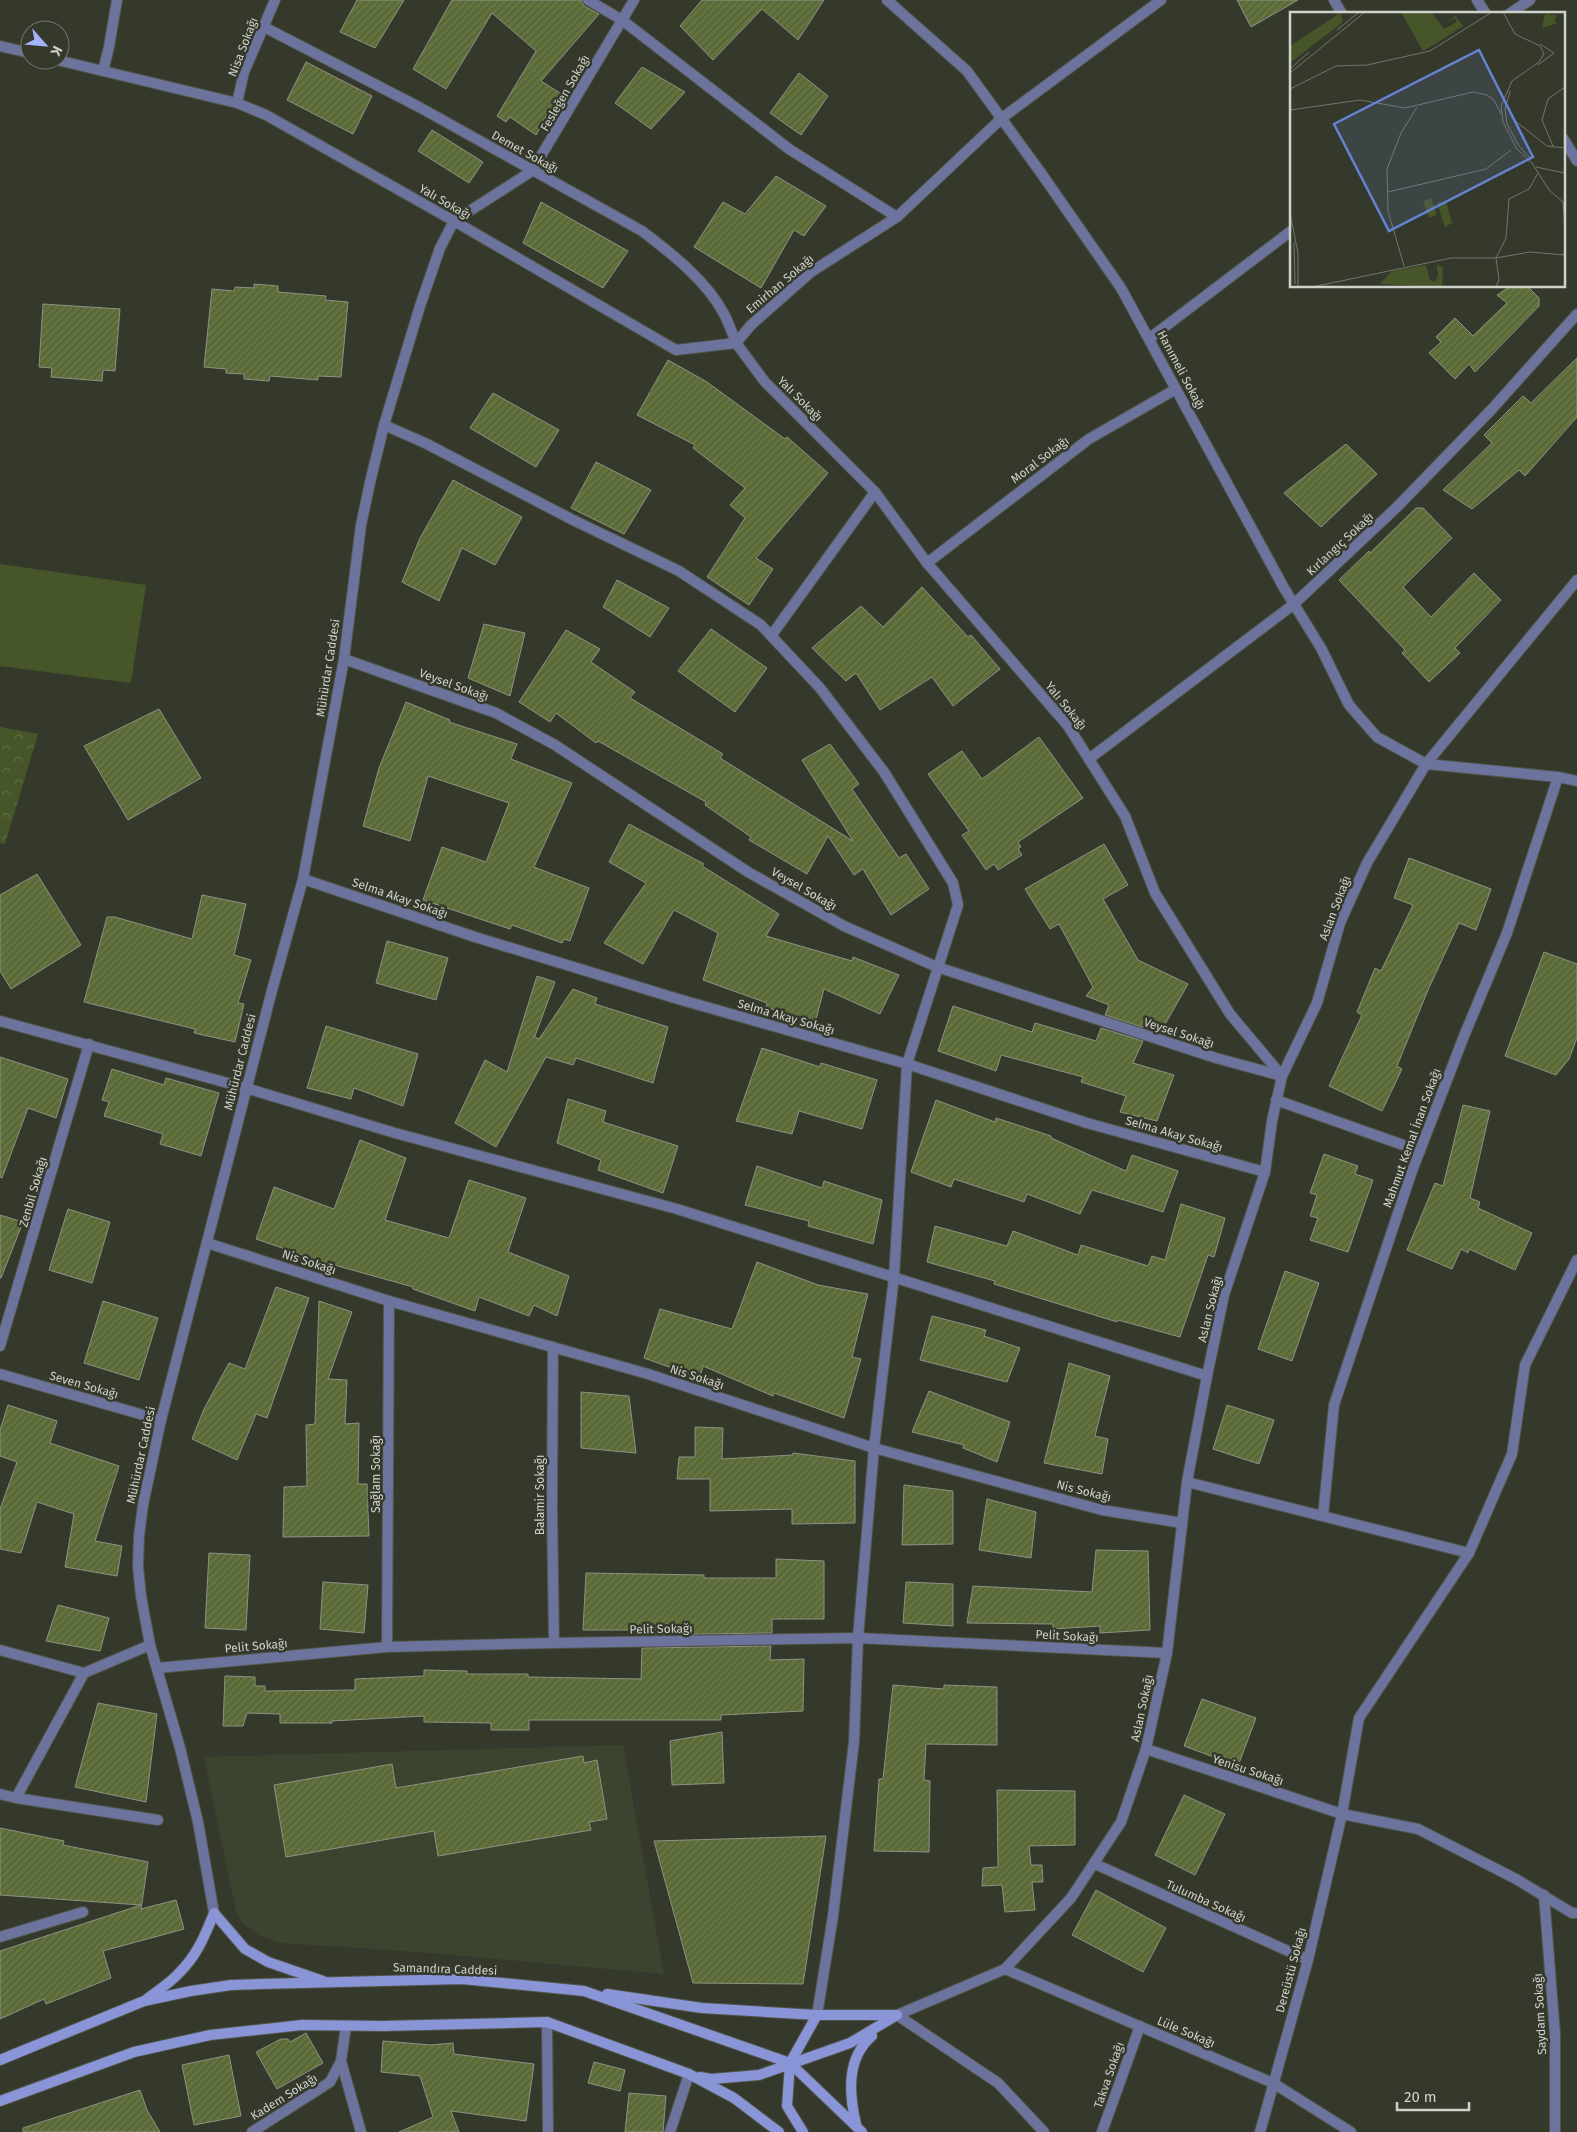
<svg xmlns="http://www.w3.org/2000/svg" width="1577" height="2132" font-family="'Fira Sans',sans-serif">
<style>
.built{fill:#3c4430}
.park{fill:url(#park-crowns)}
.pitch{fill:#475628}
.building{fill:url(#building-hatch);stroke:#8d9383}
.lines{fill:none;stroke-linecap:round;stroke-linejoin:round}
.service-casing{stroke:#515548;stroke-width:12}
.minor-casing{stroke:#515548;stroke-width:12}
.tertiary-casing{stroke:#515548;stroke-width:12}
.secondary-casing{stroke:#515548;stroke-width:12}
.service{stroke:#6c749d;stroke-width:10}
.minor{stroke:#6c749d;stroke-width:10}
.tertiary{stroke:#6c749d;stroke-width:10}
.secondary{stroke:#8995d6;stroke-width:10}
.labels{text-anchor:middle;stroke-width:5;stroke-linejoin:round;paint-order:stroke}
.street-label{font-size:12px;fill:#cfd2ca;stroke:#35392c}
.inset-road{fill:none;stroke:#73766b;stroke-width:1}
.view{fill:#6483d2;fill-opacity:0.15;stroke:#6483d2;stroke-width:2.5}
.inset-edge{fill:none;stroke:#cfd2ca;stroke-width:2.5}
</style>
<defs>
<pattern id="park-crowns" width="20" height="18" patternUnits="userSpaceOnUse" patternTransform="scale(1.25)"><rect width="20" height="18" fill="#475628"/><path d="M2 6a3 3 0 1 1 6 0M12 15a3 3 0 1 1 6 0" fill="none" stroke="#606d46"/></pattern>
<pattern id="building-hatch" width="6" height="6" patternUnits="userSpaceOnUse" patternTransform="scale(1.25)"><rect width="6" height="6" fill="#62743c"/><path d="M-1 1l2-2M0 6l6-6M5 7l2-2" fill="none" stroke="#525c3c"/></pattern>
</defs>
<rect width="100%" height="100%" fill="#35392c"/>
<polygon class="built" points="623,1745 664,1974 419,1952 281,1943 258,1935 242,1922 236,1911 204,1757"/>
<polygon class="park" points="0,727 38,734 5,844 0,843"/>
<polygon class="pitch" points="0,564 146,585 131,683 0,666"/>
<g class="building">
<polygon points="357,0 404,0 375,48 340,32"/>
<polygon points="452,0 581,0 584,6 599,14 541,81 560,93 536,135 510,117 506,122 497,116 536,51 492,13 446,89 413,69"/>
<polygon points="702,0 824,0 798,40 762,9 713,60 680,26"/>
<polygon points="1237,0 1298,0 1251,27"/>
<polygon points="306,62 372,96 353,134 287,100"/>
<polygon points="642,67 685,92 651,129 615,103"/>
<polygon points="799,73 828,96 801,135 770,113"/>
<polygon points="432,130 483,162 469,183 418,151"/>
<polygon points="776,176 826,206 804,236 794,230 761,288 694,247 723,202 745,214"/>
<polygon points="541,202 628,251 603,288 523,243"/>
<polygon points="254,284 278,286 278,292 326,296 325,300 348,302 341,377 318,376 318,380 270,376 269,381 244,379 244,374 226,373 226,369 204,367 212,289 234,291 235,287 254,288"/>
<polygon points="1511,286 1527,286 1539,298 1539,306 1475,372 1469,364 1455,379 1429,353 1441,342 1436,337 1455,318 1473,336 1507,303 1497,295"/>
<polygon points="43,304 120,309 115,371 103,370 102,381 51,377 52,368 39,367"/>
<polygon points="1577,358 1577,417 1525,476 1519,470 1472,509 1443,490 1492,443 1484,435 1523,396 1531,403"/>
<polygon points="668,360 707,382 785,439 787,437 828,473 756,558 773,569 749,605 707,577 745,518 730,505 745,488 693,448 695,445 637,415"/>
<polygon points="493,393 559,430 536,467 470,428"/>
<polygon points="1346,444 1377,474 1321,527 1284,493"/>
<polygon points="596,462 651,490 624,534 571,508"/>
<polygon points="453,480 522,517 495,565 462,548 439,601 402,582 420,538"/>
<polygon points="1416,508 1423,508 1452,538 1403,587 1431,617 1474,573 1501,600 1455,648 1460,653 1429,682 1402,653 1405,650 1339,580 1369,551 1370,553"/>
<polygon points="617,580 669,608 650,637 603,607"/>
<polygon points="922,587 968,637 971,635 1000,669 953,706 932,677 880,710 856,673 846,681 812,648 861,606 883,627"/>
<polygon points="484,624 525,633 510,696 468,678"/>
<polygon points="711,629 767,668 735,712 678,671"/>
<polygon points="566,630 600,649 591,662 635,692 630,698 723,754 720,758 853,841 802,760 830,744 859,784 852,789 899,858 906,854 929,889 891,915 863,869 854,875 828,836 807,874 749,840 751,837 705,805 706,802 598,741 596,743 556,713 550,722 519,702"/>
<polygon points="406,702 450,720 449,722 517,744 511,759 572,783 534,867 589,888 570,941 564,939 562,943 512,925 510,929 423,900 442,847 486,862 509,803 428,776 410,841 363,826 379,768"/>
<polygon points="159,709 201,778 128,820 84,746"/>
<polygon points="1039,737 1083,798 1018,842 1021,847 1018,849 1022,855 998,870 994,864 986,870 962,835 969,831 928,774 962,751 982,779"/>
<polygon points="629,824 704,864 702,866 779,914 766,936 852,961 853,957 899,975 880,1014 824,989 815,1023 766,1007 767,1003 703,980 718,933 674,910 643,964 604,943 646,883 609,862"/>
<polygon points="1104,844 1128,885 1103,899 1138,960 1188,984 1164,1026 1152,1021 1148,1029 1105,1015 1109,1005 1086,996 1093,987 1059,924 1050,929 1025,889"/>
<polygon points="1409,858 1491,889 1476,930 1459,923 1428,990 1397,1066 1402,1069 1382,1111 1329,1086 1362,1015 1357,1012 1375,968 1381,971 1413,905 1394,898"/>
<polygon points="37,874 81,945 11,989 0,971 0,895"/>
<polygon points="202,895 246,904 234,955 251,960 238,1003 244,1004 235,1042 194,1033 195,1029 84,1002 107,917 115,917 192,939"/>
<polygon points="387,941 448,958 436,1000 376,983"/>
<polygon points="1544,952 1577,964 1577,1038 1569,1059 1556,1075 1505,1056"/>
<polygon points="537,976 555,982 535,1036 533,1036 539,1039 573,989 597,998 595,1004 668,1027 653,1083 576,1058 573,1065 546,1057 496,1147 455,1123 485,1060 507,1072"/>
<polygon points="953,1006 1032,1032 1035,1023 1096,1041 1101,1028 1143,1041 1133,1063 1174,1075 1157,1121 1120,1112 1126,1096 1081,1082 1083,1077 1001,1055 996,1071 938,1051"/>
<polygon points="326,1026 418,1054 403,1106 354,1088 351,1099 307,1088"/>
<polygon points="762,1048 820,1067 821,1063 877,1080 862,1129 799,1111 792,1134 736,1121"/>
<polygon points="0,1057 68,1079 56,1118 28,1108 2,1178 0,1177"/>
<polygon points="112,1069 164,1085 166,1078 219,1093 201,1156 160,1144 163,1134 104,1116 109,1102 102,1100"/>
<polygon points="568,1099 606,1111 603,1122 678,1146 663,1193 598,1170 601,1160 557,1143"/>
<polygon points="936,1100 995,1122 996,1118 1051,1136 1051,1138 1126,1171 1132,1155 1178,1171 1163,1212 1092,1190 1080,1214 1027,1194 1024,1202 954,1179 951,1187 911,1172"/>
<polygon points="1463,1105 1490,1111 1470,1198 1480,1202 1478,1208 1532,1233 1515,1270 1469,1249 1468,1253 1461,1249 1452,1269 1407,1250 1435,1183 1443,1186"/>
<polygon points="360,1140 406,1158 385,1220 449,1238 469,1180 526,1198 508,1252 569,1276 557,1316 534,1305 529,1316 479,1297 475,1311 413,1289 413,1287 320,1261 256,1239 274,1187 334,1209"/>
<polygon points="1324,1154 1358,1166 1355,1174 1373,1180 1348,1252 1310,1240 1318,1218 1310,1216 1317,1195 1310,1193"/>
<polygon points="757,1166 822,1188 824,1181 882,1200 873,1244 808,1226 809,1221 745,1205"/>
<polygon points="1181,1204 1225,1218 1214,1257 1208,1255 1180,1337 1118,1320 1117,1322 994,1284 995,1281 927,1262 935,1226 1007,1246 1013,1231 1078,1255 1081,1245 1148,1266 1152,1256 1165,1260"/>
<polygon points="68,1209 110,1222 92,1283 49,1270"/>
<polygon points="0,1215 23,1222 1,1278 0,1278"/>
<polygon points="757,1262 818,1285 868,1294 852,1357 861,1359 844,1418 774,1393 773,1396 703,1366 700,1378 644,1358 660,1309 732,1329"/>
<polygon points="1285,1271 1319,1283 1292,1361 1258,1349"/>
<polygon points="276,1287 309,1298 267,1418 256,1414 237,1460 192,1439 204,1409 229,1363 245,1369"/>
<polygon points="103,1301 158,1318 139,1380 84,1363"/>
<polygon points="319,1301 352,1312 328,1379 347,1380 345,1424 359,1423 358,1484 367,1484 369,1536 283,1537 284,1487 307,1486 306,1425 315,1424"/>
<polygon points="932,1316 986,1330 984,1336 1020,1348 1007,1382 920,1360"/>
<polygon points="1069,1363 1110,1376 1095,1436 1108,1439 1102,1474 1044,1463"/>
<polygon points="929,1391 1010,1422 997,1462 963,1448 964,1445 912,1432"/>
<polygon points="581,1392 629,1396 636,1453 581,1448"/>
<polygon points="8,1405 57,1421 50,1443 119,1466 95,1541 122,1546 117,1576 65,1567 74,1514 37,1502 21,1553 0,1549 0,1509 17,1462 0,1456 0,1430"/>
<polygon points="1227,1405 1274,1420 1259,1464 1213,1449"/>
<polygon points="695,1427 723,1428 722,1459 793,1455 793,1453 855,1461 855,1523 792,1524 792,1509 710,1511 710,1479 677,1479 679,1457 695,1457"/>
<polygon points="904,1485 953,1491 953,1544 902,1545"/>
<polygon points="987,1499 1036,1512 1031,1558 979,1550"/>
<polygon points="1096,1550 1148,1551 1150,1630 1100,1633 1100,1626 1053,1629 1053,1624 967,1623 973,1586 1092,1592"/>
<polygon points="209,1553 250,1555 246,1630 205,1628"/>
<polygon points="776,1559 824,1561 824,1619 772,1619 772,1633 642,1635 642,1630 583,1630 586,1573 704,1575 704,1578 776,1578"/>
<polygon points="323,1582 368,1585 364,1633 320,1629"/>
<polygon points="906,1582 953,1584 953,1626 903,1623"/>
<polygon points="58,1605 109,1618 100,1651 46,1641"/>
<polygon points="771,1646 770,1660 804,1659 803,1711 721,1715 721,1720 529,1720 529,1730 491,1730 491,1723 424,1722 424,1716 332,1721 332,1723 280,1723 280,1714 247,1713 243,1726 223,1726 225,1676 255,1677 255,1686 265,1686 265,1691 355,1690 355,1679 424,1676 424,1670 467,1671 467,1674 528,1674 528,1677 641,1679 642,1648"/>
<polygon points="893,1685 944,1689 944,1685 997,1687 997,1745 926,1744 924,1780 930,1781 929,1852 874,1851 879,1779 883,1779"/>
<polygon points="1202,1699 1256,1718 1238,1766 1184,1746"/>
<polygon points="98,1703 157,1714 146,1802 75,1787"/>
<polygon points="722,1732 724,1783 672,1785 670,1741"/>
<polygon points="583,1756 584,1763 597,1760 607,1819 589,1822 591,1830 438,1856 434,1831 286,1857 274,1785 392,1764 396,1788"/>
<polygon points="997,1790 1075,1791 1075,1845 1029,1846 1031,1865 1042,1865 1043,1882 1032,1882 1035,1910 1005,1912 1002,1885 982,1886 983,1868 998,1867"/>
<polygon points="1184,1795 1225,1814 1195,1875 1155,1855"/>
<polygon points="0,1828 64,1841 63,1845 148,1862 141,1909 176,1900 184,1929 103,1951 111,1978 46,2004 44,1999 0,2019 0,1951 141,1905 0,1895"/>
<polygon points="826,1836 803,1984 693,1983 654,1841"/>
<polygon points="1096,1890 1166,1928 1143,1972 1072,1935"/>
<polygon points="306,2033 323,2063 277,2089 256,2052 281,2039 288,2039 290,2042"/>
<polygon points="383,2041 431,2045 453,2043 454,2054 534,2064 526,2121 451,2111 459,2132 399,2132 433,2117 420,2076 381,2072"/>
<polygon points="229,2055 241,2116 194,2125 182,2065"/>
<polygon points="594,2062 625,2070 620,2091 588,2083"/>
<polygon points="140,2090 147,2110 160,2132 23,2132 23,2128"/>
<polygon points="629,2093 666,2096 663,2132 625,2132"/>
</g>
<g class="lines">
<g class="service-casing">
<g id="service">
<polyline points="103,71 109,47 117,0"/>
<polyline points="16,1798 158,1820"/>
<polyline points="0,1937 83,1912"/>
</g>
</g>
<g class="minor-casing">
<g id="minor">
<polyline points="588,0 622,20 789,149 897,217 1002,118 1161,0"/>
<polyline points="887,0 967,71 1041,173 1121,288 1284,588 1321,648 1349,705 1377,737 1426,764 1558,777 1577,781"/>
<polyline points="1334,0 1342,14"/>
<polyline points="1477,0 1486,14"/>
<polyline points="1509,14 1530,0"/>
<path d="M264,27L419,107L642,231C671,253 707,281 724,314C729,323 732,333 736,343L751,325L811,272L897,217"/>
<polyline points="237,103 244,72 275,0"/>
<polyline points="1563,138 1577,161"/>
<polyline points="454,221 532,171 634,0"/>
<polyline points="1150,338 1291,231"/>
<polyline points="384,425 425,443 573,520 679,571 761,625 820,688 884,772 953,883 958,905 907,1064 894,1277 874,1448 858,1638 854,1742 833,1916 817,2015"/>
<polyline points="927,563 1089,439 1176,389"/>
<polyline points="771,636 875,492"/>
<polyline points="344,659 496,713 555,745 748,872 844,926 937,967 1216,1058 1282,1076"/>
<polyline points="1089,759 1294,604 1397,507 1492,409 1577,314"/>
<polyline points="303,879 475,937 678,999 907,1064 1087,1123 1265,1172"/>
<polyline points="0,1021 246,1088 395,1133 677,1209 1207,1376"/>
<polyline points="1276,1100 1420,1151"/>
<polyline points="207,1243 389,1301 648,1374 874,1448 1102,1510 1182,1523"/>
<polyline points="0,1346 89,1044"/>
<polyline points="553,1347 552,1507 554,1643"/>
<polyline points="0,1374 161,1420"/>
<polyline points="1187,1482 1469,1553 1359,1718 1342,1814 1418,1829 1516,1879 1572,1913 1577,1913"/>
<polyline points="1323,1516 1334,1405 1412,1171 1464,1036 1507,933 1558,777"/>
<polyline points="1469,1553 1512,1454 1525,1365 1577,1260"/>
<polyline points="387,1647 389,1301"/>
<polyline points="0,1650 84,1673 150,1645"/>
<polyline points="157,1668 387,1647 554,1643 858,1638 1167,1653"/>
<polyline points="1146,1749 1342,1814 1308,1960 1260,2132"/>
<polyline points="0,1794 16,1798 84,1673"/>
<polyline points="1095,1864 1308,1960"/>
<polyline points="1544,1895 1555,2034 1555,2132"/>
<polyline points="1005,1969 1273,2083 1351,2132"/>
<polyline points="897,2015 998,2083 1044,2132"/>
<polyline points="547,2022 548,2132"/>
<polyline points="341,2061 361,2132"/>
<polyline points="252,2132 330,2082 341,2061 346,2026"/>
<polyline points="670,2132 689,2074"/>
<polyline points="1102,2132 1140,2026"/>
</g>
</g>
<g class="tertiary-casing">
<g id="tertiary">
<polyline points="0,46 30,53"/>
<polyline points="57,60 237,103 266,115 454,221 676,350 736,343 765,382 875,492 927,563 1068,726 1125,816 1155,893 1230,1014 1282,1076"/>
<polyline points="214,1913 198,1822 180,1748 150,1645 141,1596 138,1567 139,1536 143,1505 161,1420 271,994 303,879 344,659 361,525 371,478 384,425 420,306 440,248 454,221"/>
<polyline points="897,2015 1005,1969 1071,1898 1121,1822 1146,1749 1167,1653 1187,1482 1207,1376 1224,1295 1265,1172 1272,1121 1282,1076 1317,1003 1340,923 1367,863 1426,764 1577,580"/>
</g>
</g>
<g class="secondary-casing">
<g id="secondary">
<polyline points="607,1994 702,2008 817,2015 897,2015"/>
<path d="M147,1999C157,1991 170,1983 178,1974C196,1957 205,1936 214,1913L245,1949L268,1962L323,1981"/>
<polyline points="0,2060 144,2001 191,1991 231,1985 260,1984 462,1979 584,1991 790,2063 862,2132"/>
<polyline points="700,2077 711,2079 759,2075 850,2043 897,2015"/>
<polyline points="0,2101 134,2052 210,2035 302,2025 383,2026 547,2022 689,2074 734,2098 779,2132"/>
<path d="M856,2124C849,2094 846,2058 872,2036"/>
<polyline points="803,2132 787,2106 790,2063 817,2015"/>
</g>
</g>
<use href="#service" class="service"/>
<use href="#minor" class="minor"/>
<use href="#tertiary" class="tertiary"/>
<use href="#secondary" class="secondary"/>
</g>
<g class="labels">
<g class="street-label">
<text transform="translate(243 47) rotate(-69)" y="4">Nisa Sokağı</text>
<text transform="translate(565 93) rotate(-60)" y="4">Fesleğen Sokağı</text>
<text transform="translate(525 152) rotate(29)" y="4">Demet Sokağı</text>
<text transform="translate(445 202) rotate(30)" y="4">Yalı Sokağı</text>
<text transform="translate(780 284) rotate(-40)" y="4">Emirhan Sokağı</text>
<text transform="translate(1181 370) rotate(62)" y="4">Hanımeli Sokağı</text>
<text transform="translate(800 399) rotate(45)" y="4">Yalı Sokağı</text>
<text transform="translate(1040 460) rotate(-37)" y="4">Moral Sokağı</text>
<text transform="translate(1340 544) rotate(-43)" y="4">Kırlangıç Sokağı</text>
<text transform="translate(328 668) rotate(-81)" y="4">Mühürdar Caddesi</text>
<text transform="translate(454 685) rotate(20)" y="4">Veysel Sokağı</text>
<text transform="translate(1066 706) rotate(51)" y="4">Yalı Sokağı</text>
<text transform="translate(804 889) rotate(30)" y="4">Veysel Sokağı</text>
<text transform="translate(400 898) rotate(19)" y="4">Selma Akay Sokağı</text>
<text transform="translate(1335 908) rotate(-69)" y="4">Aslan Sokağı</text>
<text transform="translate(786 1017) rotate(16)" y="4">Selma Akay Sokağı</text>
<text transform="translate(1179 1033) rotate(18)" y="4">Veysel Sokağı</text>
<text transform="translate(240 1062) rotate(-76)" y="4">Mühürdar Caddesi</text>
<text transform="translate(1174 1134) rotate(16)" y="4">Selma Akay Sokağı</text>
<text transform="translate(1412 1138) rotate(-70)" y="4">Mahmut Kemal İnan Sokağı</text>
<text transform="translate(33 1192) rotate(-74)" y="4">Zenbil Sokağı</text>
<text transform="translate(309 1262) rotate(18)" y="4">Nis Sokağı</text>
<text transform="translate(1210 1309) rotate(-76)" y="4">Aslan Sokağı</text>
<text transform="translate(697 1377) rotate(18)" y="4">Nis Sokağı</text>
<text transform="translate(84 1385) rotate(16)" y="4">Seven Sokağı</text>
<text transform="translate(141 1455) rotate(-78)" y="4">Mühürdar Caddesi</text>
<text transform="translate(376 1474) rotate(-90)" y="4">Sağlam Sokağı</text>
<text transform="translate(1084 1491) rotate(14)" y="4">Nis Sokağı</text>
<text transform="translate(540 1495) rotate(-90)" y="4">Balamir Sokağı</text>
<text transform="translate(661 1629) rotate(-1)" y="4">Pelit Sokağı</text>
<text transform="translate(1067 1636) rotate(3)" y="4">Pelit Sokağı</text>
<text transform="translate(256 1646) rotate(-5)" y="4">Pelit Sokağı</text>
<text transform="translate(1142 1708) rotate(-78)" y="4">Aslan Sokağı</text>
<text transform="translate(1248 1770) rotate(18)" y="4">Yenisu Sokağı</text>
<text transform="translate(1206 1901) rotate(24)" y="4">Tulumba Sokağı</text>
<text transform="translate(445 1969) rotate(2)" y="4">Samandıra Caddesi</text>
<text transform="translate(1291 1970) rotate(-75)" y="4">Dereüstü Sokağı</text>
<text transform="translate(1540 2014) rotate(-93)" y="4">Saydam Sokağı</text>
<text transform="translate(1186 2032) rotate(23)" y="4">Lüle Sokağı</text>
<text transform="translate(1109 2075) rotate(-71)" y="4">Takva Sokağı</text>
<text transform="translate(284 2097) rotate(-32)" y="4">Kadem Sokağı</text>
</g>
</g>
<g transform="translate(1290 12)">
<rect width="275" height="275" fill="#35392c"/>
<path d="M137,0H141L154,17L167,10L165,6L157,9L165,4L173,14L153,27Z" fill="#475628"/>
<path d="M147,252L153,256L152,275L90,272L102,259L136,253L140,268L145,270L148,264Z" fill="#475628"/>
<path d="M111,0H137L153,27L133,39ZM50,1L53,10L1,50L0,34ZM255,2L267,3L264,9L268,11L252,16ZM156,189L162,211L155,215L147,191Z" fill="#475628"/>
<path d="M141,186L147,203L139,206L133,189Z" fill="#475628"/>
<path class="inset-road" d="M213,0L225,22L250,34L254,42L249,50L222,69L211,94L213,110L227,137L242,151L259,178L273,190L275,215M47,18L69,0M248,53L264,41L250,32M0,57L19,40M0,61L75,0M0,77L46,54L77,53L140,39L202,0M220,79L215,97L217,112L229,134L240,146M204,88L211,102M0,98L70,88L115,96L183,80L197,83L204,88M224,108L257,134L275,136M263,134L252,108L258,87L275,75M246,155L275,161M98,180L196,157L221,138M0,201L8,241V275M4,230L5,272M114,254L98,199L97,157L111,121L127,95M22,275L161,246H206L216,226L219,187L239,177L248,161M206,275L209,268L206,246L240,240L275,243"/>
<path class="view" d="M189,38L243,145L99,219L44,112Z"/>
<rect width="275" height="275" class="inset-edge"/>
</g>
<g transform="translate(45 45) rotate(117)"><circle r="24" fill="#35392c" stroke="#73766b"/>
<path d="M0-4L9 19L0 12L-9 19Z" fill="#a4b2fc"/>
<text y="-8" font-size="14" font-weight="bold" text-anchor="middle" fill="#cfd2ca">K</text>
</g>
<path d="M1397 2102v8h72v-8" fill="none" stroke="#cfd2ca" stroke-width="2.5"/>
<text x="1404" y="2102" font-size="15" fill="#cfd2ca" stroke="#35392c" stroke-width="4" paint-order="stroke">20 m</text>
</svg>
